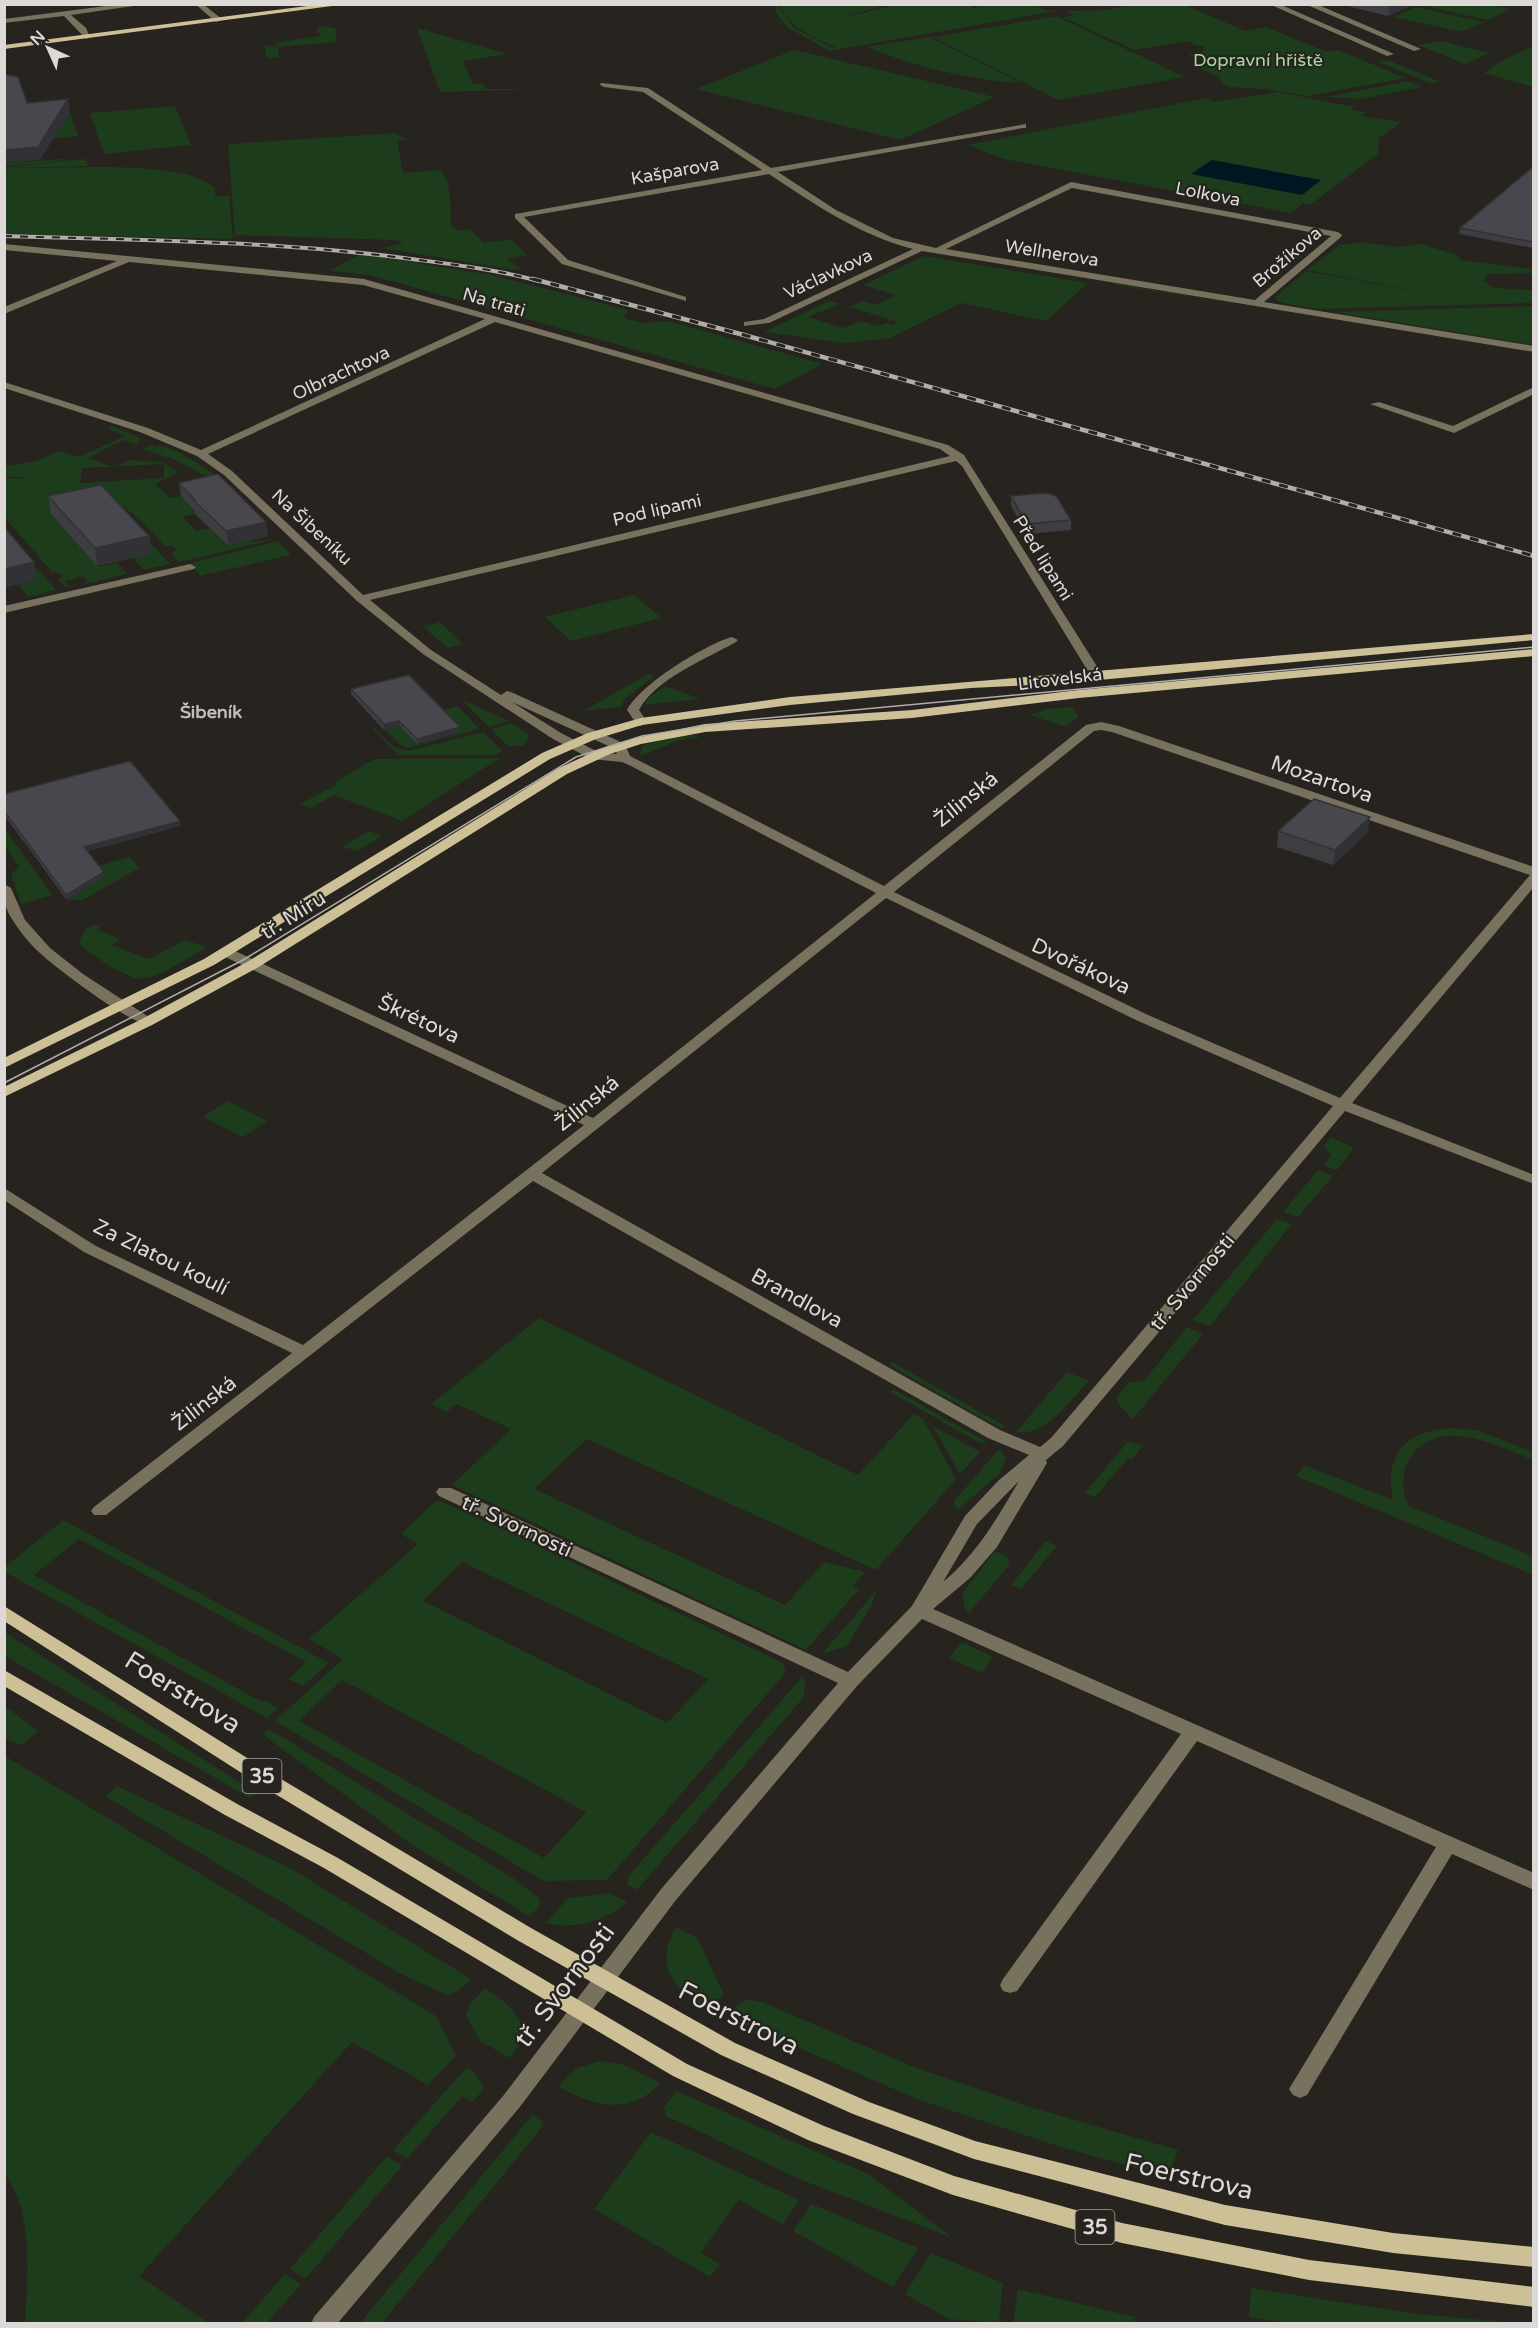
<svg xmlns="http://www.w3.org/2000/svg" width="1538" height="2328" font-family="'Varela Round',sans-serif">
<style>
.green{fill:#1d3c1b;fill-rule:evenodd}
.water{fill:#001620}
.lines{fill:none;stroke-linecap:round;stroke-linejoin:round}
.minor{fill:#77715d;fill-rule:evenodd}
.major{fill:#cdc096;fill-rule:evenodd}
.tram{stroke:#b0adaa;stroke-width:1.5}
.rail-far1-casing{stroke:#b0adaa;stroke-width:4}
.rail-casing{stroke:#b0adaa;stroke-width:4.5}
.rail-far1{stroke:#27231f;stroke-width:2;stroke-dasharray:8;stroke-linecap:butt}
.rail{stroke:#27231f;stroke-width:3;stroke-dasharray:9;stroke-linecap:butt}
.wall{fill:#3e3d42}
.shaded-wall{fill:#323236}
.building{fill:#48474d;stroke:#323236;stroke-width:1.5}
.labels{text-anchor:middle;stroke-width:4.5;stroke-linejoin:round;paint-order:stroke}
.far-park-label{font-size:18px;fill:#a5da9f;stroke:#27231f}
.far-street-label{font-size:18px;fill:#dcd9d6;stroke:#27231f}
.far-neighbourhood-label{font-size:18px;font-weight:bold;fill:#c4beb8;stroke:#27231f}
.shield{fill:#27231f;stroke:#a6a29f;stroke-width:1.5}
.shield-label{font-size:20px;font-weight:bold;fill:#dcd9d6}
.street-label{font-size:21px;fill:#dcd9d6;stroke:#27231f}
.near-street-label{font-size:26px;fill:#dcd9d6;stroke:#27231f}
</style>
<rect width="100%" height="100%" fill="#27231f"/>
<g class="green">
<polygon points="1137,4 1185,5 1245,31 1266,27 1327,52 1338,50 1406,78 1308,96 1272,90 1230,87 1223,84 1219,77 1194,66 1208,64 1188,54 1203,52 1204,46 1195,45 1188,41 1134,50 1062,17 1074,15 1067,11 1107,10"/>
<polygon points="1486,4 1510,9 1488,20 1420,5"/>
<path d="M921,5H968L975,9L978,7L970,5L1041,4L1038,7L1050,11L1067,9L830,51L787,27L776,13L775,5H778L794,28L833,48L835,47C813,37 790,28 780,5H885L838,19L890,6Z"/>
<polygon points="1416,7 1484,22 1462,32 1393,17"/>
<polygon points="1056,16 1185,77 1058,100 933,37"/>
<polygon points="323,26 335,28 337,42 278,47 278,54 283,57 267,58 264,45 277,47 276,43 324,35 320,35 316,28"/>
<polygon points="417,28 508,54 463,61 473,84 484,84 486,89 542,89 440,92"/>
<path d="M929,37L1021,83C966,79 918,68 867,47Z"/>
<polygon points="1441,41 1490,53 1465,64 1418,45"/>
<polygon points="1533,46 1533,87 1484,73 1499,62"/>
<polygon points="794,50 995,97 900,140 696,89"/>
<polygon points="1385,60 1390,61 1441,82 1429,83 1379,62"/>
<polygon points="1408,81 1421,87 1361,99 1327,97"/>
<polygon points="1278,92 1354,107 1352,110 1366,112 1361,116 1401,122 1379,138 1378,154 1310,205 1303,203 1291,213 1004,159 968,145 1206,98 1213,102"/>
<polygon points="175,106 191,145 104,154 90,113"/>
<polygon points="70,112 78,136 22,142 65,119"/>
<path d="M396,133L406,140L397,141L403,173L441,170C453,188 450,206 451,226L460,231L471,229L483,243L511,239L527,255L506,259L521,268L515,270L382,248L403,243L397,240L235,235L228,144Z"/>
<path d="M78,158L40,163L86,159L88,166L9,168C57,170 180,157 215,188V196H229L233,239L5,234V169L8,168L5,167L32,164L5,166V163Z"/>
<polygon points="1362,242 1397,247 1422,244 1457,255 1461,260 1533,269 1533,273 1488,274 1485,276 1487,279 1483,280 1494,288 1533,290 1533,303 1319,309 1282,303 1274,298 1306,271 1467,301 1307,270 1340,245"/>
<polygon points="361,254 492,275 628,310 624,318 642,323 668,321 823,364 775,389 370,275 329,271"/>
<polygon points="924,256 1088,283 1046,321 961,303 890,338 845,343 764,332 829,301 840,304 808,317 844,328 861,321 878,326 887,323 893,325 898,322 850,307 862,301 876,305 896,295 863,285"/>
<polygon points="1117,284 1292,313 1116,285"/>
<polygon points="1533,306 1533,345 1335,312"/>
<path d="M112,426L141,438L136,444L123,440L88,458L113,467L130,460L161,462L179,472L155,484L170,498L181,496L201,512L183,517L196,531L215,527L228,545L250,540L252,542L276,539L179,562L171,554L176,550L172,546H165C125,505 119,495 58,491L84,494L68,509L51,514L98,567L117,563L127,574L80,585L88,581L83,576L65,581L69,586H75L66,588L58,580L63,577L60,573L52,572L5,518V478L33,479L5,476V466L36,461L60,451L79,457L126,436L107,429ZM164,464V478L80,483L82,468Z"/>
<path d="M153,445L162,450L155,445C171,445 204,466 216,477L204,475L171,458L142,449Z"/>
<polygon points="135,526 170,564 144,570 133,558 151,554"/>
<polygon points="278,541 291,555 200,576 191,563"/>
<polygon points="23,552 56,590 28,597 18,585 37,580"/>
<polygon points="634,595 662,618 571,641 545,617"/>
<polygon points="440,622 463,644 448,648 423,627"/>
<polygon points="648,674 654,676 624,700 621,707 583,711"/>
<polygon points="665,686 701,699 644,705 649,698"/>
<polygon points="461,699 507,720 508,721 489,727"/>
<polygon points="458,706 479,729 408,748 396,743 399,742 384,730 405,724 417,744 460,733 437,712"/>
<polygon points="1072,707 1079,716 1066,727 1030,715 1047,709"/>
<polygon points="511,723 528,734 528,740 522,746 508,746 491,729"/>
<path d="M375,728C386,740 394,752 412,750L483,732L502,751L496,755H399L373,729Z"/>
<polygon points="688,734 701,737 679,740 641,756 640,754 643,745"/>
<polygon points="500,758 402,821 334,795 311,808 300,804 336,785 334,783 374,759"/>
<polygon points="5,829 52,895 21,904 11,874 19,867 5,845"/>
<polygon points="369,831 382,836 358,851 342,847"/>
<polygon points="130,857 139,868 83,900 67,900 104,877 98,866"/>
<polygon points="94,924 100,927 97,930 120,939 111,945 149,959 185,940 207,947 166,971 151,977 136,979 109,966 81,946 79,941 86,929"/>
<polygon points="228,1101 267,1121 243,1137 203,1117"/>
<polygon points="1331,1137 1354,1148 1337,1170 1323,1165 1331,1155 1323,1146"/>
<polygon points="1318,1170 1333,1176 1298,1217 1283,1212"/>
<polygon points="1277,1219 1292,1224 1210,1326 1193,1320"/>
<polygon points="539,1318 858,1475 914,1414 923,1419 956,1479 876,1570 587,1439 534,1489 785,1605 824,1562 865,1572 853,1585 859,1589 806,1650 452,1485 511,1429 457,1404 446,1412 431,1404"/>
<polygon points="1187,1327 1203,1334 1133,1419 1118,1404 1118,1396 1129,1382 1144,1381"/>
<polygon points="892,1362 1003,1425 1005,1426 1003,1429 998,1427 889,1365"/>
<path d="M1067,1372L1089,1381C1070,1400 1046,1437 1016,1432Z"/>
<polygon points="893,1389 988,1443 980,1443 890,1392"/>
<polygon points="933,1426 980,1452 960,1474"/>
<path d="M1450,1428L1476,1430L1533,1452V1460C1498,1446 1434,1413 1408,1462C1401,1476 1402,1492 1409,1506L1533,1556V1575L1296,1476L1304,1465L1393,1500C1384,1455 1405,1431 1450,1428Z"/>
<polygon points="1128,1441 1143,1446 1132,1459 1128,1458 1095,1497 1085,1493"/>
<polygon points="999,1449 1006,1457 1001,1472 959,1509 954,1506 954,1501"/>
<path d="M437,1500L486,1521L783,1663L786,1672L607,1880L543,1881L275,1721L343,1659L309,1639L418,1544L401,1534ZM462,1562L708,1679V1680L667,1723L423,1601ZM342,1680L586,1812L544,1858L299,1721Z"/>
<polygon points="63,1520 329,1663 303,1686 289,1679 306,1662 79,1539 34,1575 262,1702 264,1700 278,1708 267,1718 5,1572 5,1567"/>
<polygon points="1046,1541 1057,1546 1021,1589 1011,1585"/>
<polygon points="995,1551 1008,1557 1010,1564 969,1613 964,1606 963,1593"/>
<polygon points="877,1590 872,1604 847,1646 822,1654"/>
<polygon points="4,1632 256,1793 256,1795 250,1798 5,1656"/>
<polygon points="962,1642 993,1657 982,1673 949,1658"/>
<polygon points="803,1676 806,1684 803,1698 637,1890 628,1885 628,1878 631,1873"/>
<polygon points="5,1706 38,1731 22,1745 5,1739"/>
<polygon points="269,1729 513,1878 540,1899 539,1907 529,1916 414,1846 262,1734"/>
<path d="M5,1756L436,2016L456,2056L428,2085L352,2042L139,2276L209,2323H25C27,2275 35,2215 4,2173Z"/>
<polygon points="117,1786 290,1868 471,1979 458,1991 447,1995 401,1974 105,1796"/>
<path d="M609,1893L627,1902C604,1922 575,1930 546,1923L568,1898Z"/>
<path d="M676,1927L697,1938L722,1990L723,1995L710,2011C676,1989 652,1969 676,1927Z"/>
<path d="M485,1988C513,2007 536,2024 510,2058L480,2041L466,2015L470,2004Z"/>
<polygon points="748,1999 762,2002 914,2067 1030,2107 1178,2150 1168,2177 1064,2148 917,2099 727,2017 736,2006"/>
<path d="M600,2061L624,2065L660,2083C631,2117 593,2106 558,2086L577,2068Z"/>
<polygon points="467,2067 473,2071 484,2088 473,2102 462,2096 407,2159 393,2150"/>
<polygon points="676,2091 868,2174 953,2238 799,2179 673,2119 666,2116 664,2107"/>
<polygon points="533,2114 542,2122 543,2126 382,2323 360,2323"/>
<polygon points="651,2132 799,2200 783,2225 739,2200 701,2252 720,2264 710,2277 594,2209"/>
<polygon points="387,2156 402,2166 305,2279 290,2269"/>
<polygon points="811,2204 918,2248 893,2287 793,2231"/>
<polygon points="931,2253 1003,2283 999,2323 949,2319 905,2294"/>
<polygon points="285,2274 301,2284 267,2323 242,2323"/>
<polygon points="1251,2288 1417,2314 1517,2323 1296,2324 1249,2317"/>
<polygon points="1018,2289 1135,2317 1135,2323 1013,2323"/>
</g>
<polygon class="water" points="1212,160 1321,180 1302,195 1191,174"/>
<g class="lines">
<g class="minor">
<polygon points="122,4 147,4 71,15 86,28 90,37 86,39 64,16 4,23 4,19"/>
<polygon points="195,4 203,4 223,20 216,22"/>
<polygon points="1269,4 1279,4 1394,54 1387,56"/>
<polygon points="1305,4 1316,4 1421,49 1414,51"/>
<path d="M601,83L648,88L771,168L1026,124V128H1023L778,172L836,210L893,238L936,248L1071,182L1338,232L1342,235L1341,237L1264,302L1534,346V352L922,251L769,323L744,326V322L764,319L913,249C859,235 814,204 769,174L524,217L568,260L686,297V301L562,264L515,218V214L762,170L643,92L604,87L600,85ZM1072,188L1331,236L1255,300L946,249Z"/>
<path d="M4,244L364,279L948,445L964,455L1103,676L1101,678H1093L1091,676L962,466L956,461L370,600L431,650L501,695L507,691L511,692L625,744L630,756L884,886L1086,725L1101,722L1119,726L1534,867V887L1352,1103L1534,1175V1184L1345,1111L1063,1446L1046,1460L1047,1463L997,1547L970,1578L933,1609L1534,1873V1890L1452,1854L1307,2095L1300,2098L1293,2095L1289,2089L1436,1847L1197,1741L1017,1991L1010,1993L1003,1991L1000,1985L1003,1979L1181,1734L922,1619L857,1686L676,1900L519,2108L337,2324H311L314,2317L503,2096L662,1888L838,1683L439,1496L436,1492L439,1488H451L848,1672L912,1606L965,1516L999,1480L1029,1455L988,1438L533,1181L106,1515H94L91,1511L94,1507L292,1353L84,1252L4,1200V1188L96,1246L303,1345L584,1125L221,955L219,952L221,949H231L593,1118L876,893L631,766L622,762L591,759L553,739L423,654L357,601L224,475L197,456L140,432L4,388V382L148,428L201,450L485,319L363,285L129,262L4,314V307L117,261L4,250ZM495,322L940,449L950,456L363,595L232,471L208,454ZM512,702L615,749L617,754L598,752L561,733ZM1101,730L1112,732L1530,875L1340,1098L1148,1015L894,892L1094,731ZM886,898L1138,1021L1333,1106L1051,1438L1040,1447L1000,1430L542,1173ZM1019,1481C997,1518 977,1554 943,1582L977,1524Z"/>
<polygon points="1534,387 1534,394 1454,433 1370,404 1379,402 1453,426"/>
<polygon points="190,564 196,567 194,569 4,613 4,606"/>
<path d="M732,637L738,640L736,642C706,659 655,679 639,710L647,722L641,726L637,725L627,710C641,684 704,645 732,637Z"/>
<path d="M4,884L11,888L25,920L50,948L83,974L152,1019L154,1022L152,1025C136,1029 56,968 41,954C30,944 20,932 12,919C4,907 4,898 4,884Z"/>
</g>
<g class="major">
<polygon points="323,4 347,4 4,49 4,45"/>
<polygon points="1534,634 1534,640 1056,684 971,688 790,705 642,725 596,739 550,759 214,965 4,1068 4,1058 204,959 542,753 588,733 641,718 790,697"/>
<polygon points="1534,649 1534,656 1079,698 912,718 705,732 641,744 610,754 567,774 257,968 152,1025 4,1097 4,1087 142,1019 247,962 559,768 602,748 635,738 705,724 912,710 1079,690"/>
<polygon points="4,1606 276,1776 531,1928 735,2043 869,2102 975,2141 1225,2205 1393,2233 1534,2247 1534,2267 1393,2253 1225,2225 974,2159 853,2114 721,2055 517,1940 262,1786 4,1621"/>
<polygon points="4,1670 239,1805 338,1858 687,2064 824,2126 954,2176 1122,2223 1309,2260 1534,2287 1534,2307 1309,2280 1122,2243 953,2195 808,2140 673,2076 324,1868 225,1815 4,1686"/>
</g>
<polyline class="tram" points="4,1083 243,960 576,757 642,736 735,721 1534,647"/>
<g class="rail-far1-casing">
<path id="rail-far1" d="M4,236C138,240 271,241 404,258C449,264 495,269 539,281"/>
</g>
<g class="rail-casing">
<polyline id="rail" points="533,279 744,335 1534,556"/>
</g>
<use href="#rail-far1" class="rail-far1"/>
<use href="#rail" class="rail"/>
</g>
<g class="wall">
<polygon points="1339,4 1415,4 1388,16"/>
<polygon points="1533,167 1533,248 1459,234 1460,228"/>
<polygon points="179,483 268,536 228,545 195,514 195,511 181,496"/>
<polygon points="48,496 149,536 151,554 97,566 51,514"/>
<polygon points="1011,496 1071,520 1071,530 1027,534 1011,506"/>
<polygon points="351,689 460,732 417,744 400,726 384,730 351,694"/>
<polygon points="4,794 180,826 87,851 104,877 67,900 4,815"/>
<polygon points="1278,831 1368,832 1333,865 1277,847"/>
</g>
<g class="shaded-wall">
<polygon points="1099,4 1115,4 1099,7"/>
<polygon points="1390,4 1415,4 1388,16"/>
<polygon points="68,99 70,112 40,160 4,163 4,150"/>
<polygon points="266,522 268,536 228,545 226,531"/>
<polygon points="149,536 151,554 97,566 95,548"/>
<polygon points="34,562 37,580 4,588 4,569"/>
<polygon points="399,721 400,726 384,730 384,724"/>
<polygon points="460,727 460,732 417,744 417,739"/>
<polygon points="1370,817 1368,832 1333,865 1335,850"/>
<polygon points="180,821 180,826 85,852 84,847"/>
<polygon points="104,872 104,877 67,900 66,895"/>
</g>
<g class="building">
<polygon points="4,74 18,77 27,103 68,99 38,147 4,150"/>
<polygon points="1533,167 1533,242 1460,228"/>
<polygon points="218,474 266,522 226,531 193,500 195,500 179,483"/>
<polygon points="101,485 149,536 95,548 48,496"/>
<polygon points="1046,493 1056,496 1071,520 1027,524 1011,496"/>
<polygon points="4,529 6,529 34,562 4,569"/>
<polygon points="409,675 460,727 417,739 399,721 384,724 351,689"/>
<polygon points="130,761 180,821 84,847 104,872 66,895 4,811 4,794"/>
<polygon points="1314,799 1370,817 1335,850 1278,831"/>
</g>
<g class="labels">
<g class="far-park-label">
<text x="1258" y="66">Dopravní hřiště</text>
</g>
<g class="far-street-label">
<text transform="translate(675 171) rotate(-10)" y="6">Kašparova</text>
<text transform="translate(1208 194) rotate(11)" y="6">Lolkova</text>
<text transform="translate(1052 253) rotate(9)" y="6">Wellnerova</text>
<text transform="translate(1287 257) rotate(-40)" y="6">Brožíkova</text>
<text transform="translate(828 274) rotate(-25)" y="6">Václavkova</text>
<text transform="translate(494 302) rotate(16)" y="6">Na trati</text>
<text transform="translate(341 373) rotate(-25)" y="6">Olbrachtova</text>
<text transform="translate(657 510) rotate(-13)" y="6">Pod lipami</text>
<text transform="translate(312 527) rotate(43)" y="6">Na Šibeníku</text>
<text transform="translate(1043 558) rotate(58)" y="6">Před lipami</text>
<text transform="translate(1060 679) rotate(-7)" y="6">Litovelská</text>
</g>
<g class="far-neighbourhood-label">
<text x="211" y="718">Šibeník</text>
</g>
<g class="shield">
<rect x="242.5" y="1759" width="39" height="34" rx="4.5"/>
<rect x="1075.5" y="2210" width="39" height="34" rx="4.5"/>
</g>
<g class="shield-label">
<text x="262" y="1783">35</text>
<text x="1095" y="2234">35</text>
</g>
<g class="street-label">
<text transform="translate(1322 779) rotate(19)" y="7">Mozartova</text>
<text transform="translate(966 799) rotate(-39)" y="7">Žilinská</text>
<text transform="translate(293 915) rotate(-32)" y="7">tř. Míru</text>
<text transform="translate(1081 966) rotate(25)" y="7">Dvořákova</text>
<text transform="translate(419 1019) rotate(25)" y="7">Škrétova</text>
<text transform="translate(587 1103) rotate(-39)" y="7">Žilinská</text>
<text transform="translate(161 1257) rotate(26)" y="7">Za Zlatou koulí</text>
<text transform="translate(1192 1282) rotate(-50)" y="7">tř. Svornosti</text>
<text transform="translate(797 1298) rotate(29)" y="7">Brandlova</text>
<text transform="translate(204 1403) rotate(-38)" y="7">Žilinská</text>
<text transform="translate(517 1526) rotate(25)" y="7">tř. Svornosti</text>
</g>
<g class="near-street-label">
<text transform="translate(183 1692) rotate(32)" y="9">Foerstrova</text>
<text transform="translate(564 1985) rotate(-53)" y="9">tř. Svornosti</text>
<text transform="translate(739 2018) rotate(27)" y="9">Foerstrova</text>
<text transform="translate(1189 2176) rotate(13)" y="9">Foerstrova</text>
</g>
</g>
<rect width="1538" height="2328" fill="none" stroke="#dcd9d6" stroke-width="12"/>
<g transform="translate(48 48) rotate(315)" stroke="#27231f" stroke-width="4.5" paint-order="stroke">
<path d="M0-4.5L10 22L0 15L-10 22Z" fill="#dcd9d6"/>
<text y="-9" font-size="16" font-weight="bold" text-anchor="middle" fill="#dcd9d6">N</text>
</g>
</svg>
